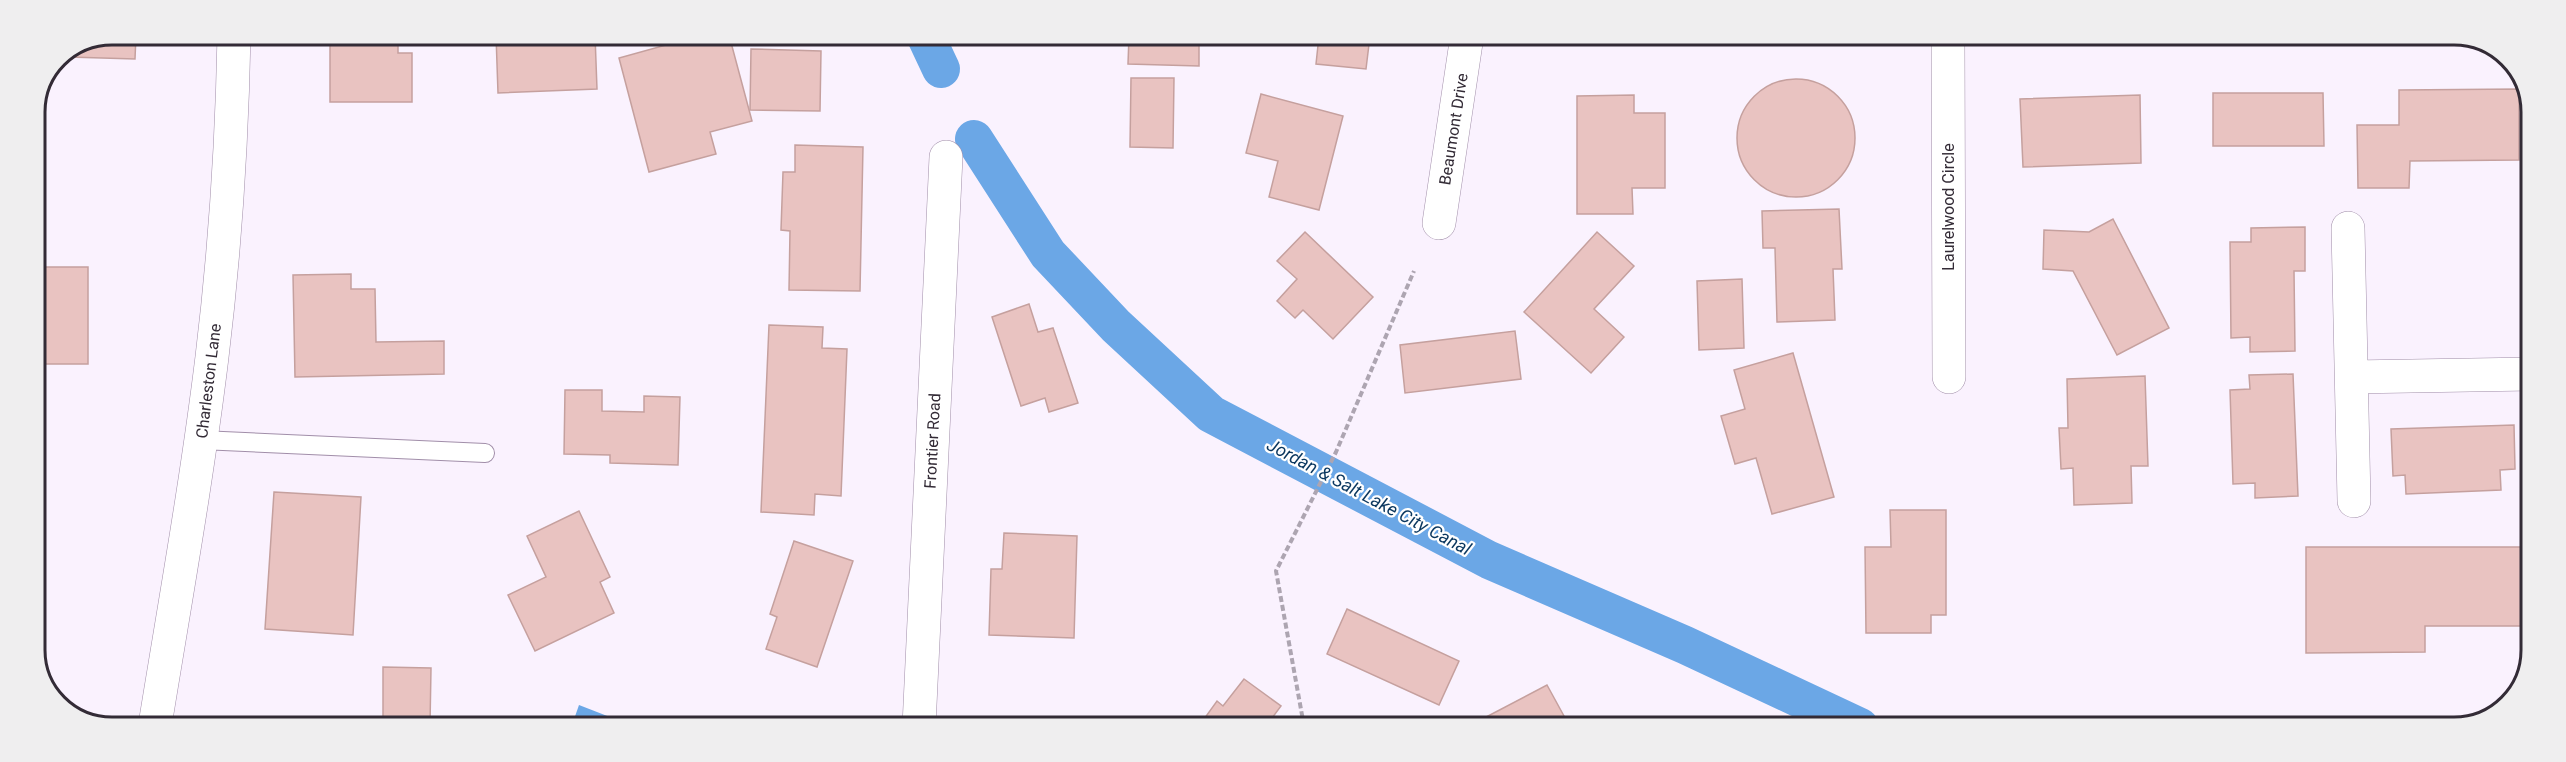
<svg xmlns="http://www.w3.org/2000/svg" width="2566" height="762" font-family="Roboto,sans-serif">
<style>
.water{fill:#6ba7e6}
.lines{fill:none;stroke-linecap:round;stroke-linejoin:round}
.canal{stroke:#6ba7e6;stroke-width:38}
.building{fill:#e9c3c1;stroke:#c5a09e;stroke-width:1.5}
.service-casing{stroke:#a18ea9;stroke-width:20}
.minor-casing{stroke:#a18ea9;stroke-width:34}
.path{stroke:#ada5b1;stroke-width:4;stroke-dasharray:6 3;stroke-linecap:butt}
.service{stroke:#fff;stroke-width:18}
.minor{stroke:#fff;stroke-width:33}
.labels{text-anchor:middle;stroke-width:4.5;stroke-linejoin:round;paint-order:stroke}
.street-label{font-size:16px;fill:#332b36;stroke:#fff}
.water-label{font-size:18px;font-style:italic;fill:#0a375f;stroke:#fff}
.rim{fill:none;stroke:#332b36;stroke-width:3}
</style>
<rect width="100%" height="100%" fill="#faf2fe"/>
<polygon class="water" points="579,705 633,726 572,725"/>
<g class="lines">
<g class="canal">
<polyline points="925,35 941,69"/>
<polyline points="974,139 1048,254 1116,326 1211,414 1489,560 1685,645 1860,727"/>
</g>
</g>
<g class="building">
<polygon points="112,35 136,35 135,59 69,57 70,52"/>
<polygon points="330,35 398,35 398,53 412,53 412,102 330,102"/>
<polygon points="496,35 595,35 597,89 498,93"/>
<polygon points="702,35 729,35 752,121 710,132 716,154 649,172 619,58"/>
<polygon points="1129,36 1199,36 1199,66 1128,64"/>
<polygon points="1319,36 1370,36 1366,69 1316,64"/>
<polygon points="751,49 821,51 820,111 750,110"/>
<polygon points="1131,78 1174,78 1173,148 1130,147"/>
<circle cx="1796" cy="138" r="59"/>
<polygon points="2519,89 2519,160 2410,161 2409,188 2358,188 2357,125 2399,125 2399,90"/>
<polygon points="2213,93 2323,93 2324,146 2213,146"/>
<polygon points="1261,94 1343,116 1319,210 1269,197 1278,161 1246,153"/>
<polygon points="1634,95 1634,113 1665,113 1665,188 1632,188 1633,214 1577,214 1577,96"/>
<polygon points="2140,95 2141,163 2023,167 2020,99"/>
<polygon points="795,145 863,147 860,291 789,290 790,231 781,230 783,172 795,172"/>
<polygon points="1839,209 1842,269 1833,269 1835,320 1777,322 1775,248 1763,248 1762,211"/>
<polygon points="2113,219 2169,328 2117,355 2073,271 2043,269 2044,230 2089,232"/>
<polygon points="2305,227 2305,271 2294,271 2295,351 2250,352 2250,337 2231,338 2230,242 2251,242 2251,228"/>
<polygon points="1305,232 1373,297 1333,339 1303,310 1295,318 1277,301 1297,279 1277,261"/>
<polygon points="1597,232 1634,266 1594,309 1624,337 1591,373 1524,312"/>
<rect x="35" y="267" width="53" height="97"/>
<polygon points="351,274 351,289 375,289 376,342 444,341 444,374 295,377 293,275"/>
<polygon points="1742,279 1744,348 1699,350 1697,281"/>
<polygon points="1029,304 1038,332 1053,328 1078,403 1049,412 1045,398 1021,406 992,317"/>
<polygon points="769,325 823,327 822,348 847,349 841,496 815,494 814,515 761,512"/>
<polygon points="1515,331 1521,379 1405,393 1400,345"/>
<polygon points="1793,353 1834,497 1772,514 1756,458 1735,464 1721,416 1745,409 1734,370"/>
<polygon points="2293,374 2298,496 2255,498 2255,483 2233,484 2230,390 2250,389 2249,375"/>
<polygon points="2145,376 2148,466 2131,466 2132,503 2074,505 2073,468 2061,469 2059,428 2068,428 2067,379"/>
<polygon points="565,390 602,390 602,411 644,412 644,396 680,397 678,465 610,463 610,455 564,454"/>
<polygon points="2514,425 2515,469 2500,470 2501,490 2406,494 2405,475 2393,476 2391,429"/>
<polygon points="274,492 361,497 353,635 265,629"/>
<polygon points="1890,510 1946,510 1946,615 1931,615 1931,633 1866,633 1865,547 1891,547"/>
<polygon points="579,511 610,577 600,582 614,613 535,651 508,595 546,577 527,536"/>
<polygon points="1004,533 1077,536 1074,638 989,635 991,569 1002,569"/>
<polygon points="794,541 853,561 817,667 766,649 777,617 770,614"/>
<polygon points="2306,547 2529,547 2529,626 2425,626 2425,652 2306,653"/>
<polygon points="1347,609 1459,661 1439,705 1327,654"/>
<polygon points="383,667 431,668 430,725 383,725"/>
<polygon points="1244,679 1281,706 1266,726 1199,726 1217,701 1223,706"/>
<polygon points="1547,685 1570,727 1469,726"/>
<polygon points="754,717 819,724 819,726 754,726"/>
</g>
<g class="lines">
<g class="service-casing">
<polyline id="service" points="201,440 485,453"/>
</g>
<g class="minor-casing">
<g id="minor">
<polyline points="1948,36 1949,377"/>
<polyline points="1439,223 1467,36"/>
<polyline points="2348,228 2354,501"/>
<polyline points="2352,377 2530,374"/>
<path d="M155,725C175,602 197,480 212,357C225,250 232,142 234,35"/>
<polyline points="919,726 946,157"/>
</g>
</g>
<polyline class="path" points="1304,726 1276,571 1336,452 1414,271"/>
<use href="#service" class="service"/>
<use href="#minor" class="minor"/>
</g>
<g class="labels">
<g class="street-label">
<text transform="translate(1453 129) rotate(-81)" y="6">Beaumont Drive</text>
<text transform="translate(1948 207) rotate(-90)" y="6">Laurelwood Circle</text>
<text transform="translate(208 381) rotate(-83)" y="6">Charleston Lane</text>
<text transform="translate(932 441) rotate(-87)" y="6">Frontier Road</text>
</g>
<g class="water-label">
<text transform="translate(1369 497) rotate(28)" y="6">Jordan &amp; Salt Lake City Canal</text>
</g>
</g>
<path d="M0 0H2566V762H0ZM112 45H2454A67 67 0 0 1 2521 112V650A67 67 0 0 1 2454 717H112A67 67 0 0 1 45 650V112A67 67 0 0 1 112 45Z" fill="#efeeef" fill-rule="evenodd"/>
<path class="rim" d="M112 45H2454A67 67 0 0 1 2521 112V650A67 67 0 0 1 2454 717H112A67 67 0 0 1 45 650V112A67 67 0 0 1 112 45Z"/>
</svg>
